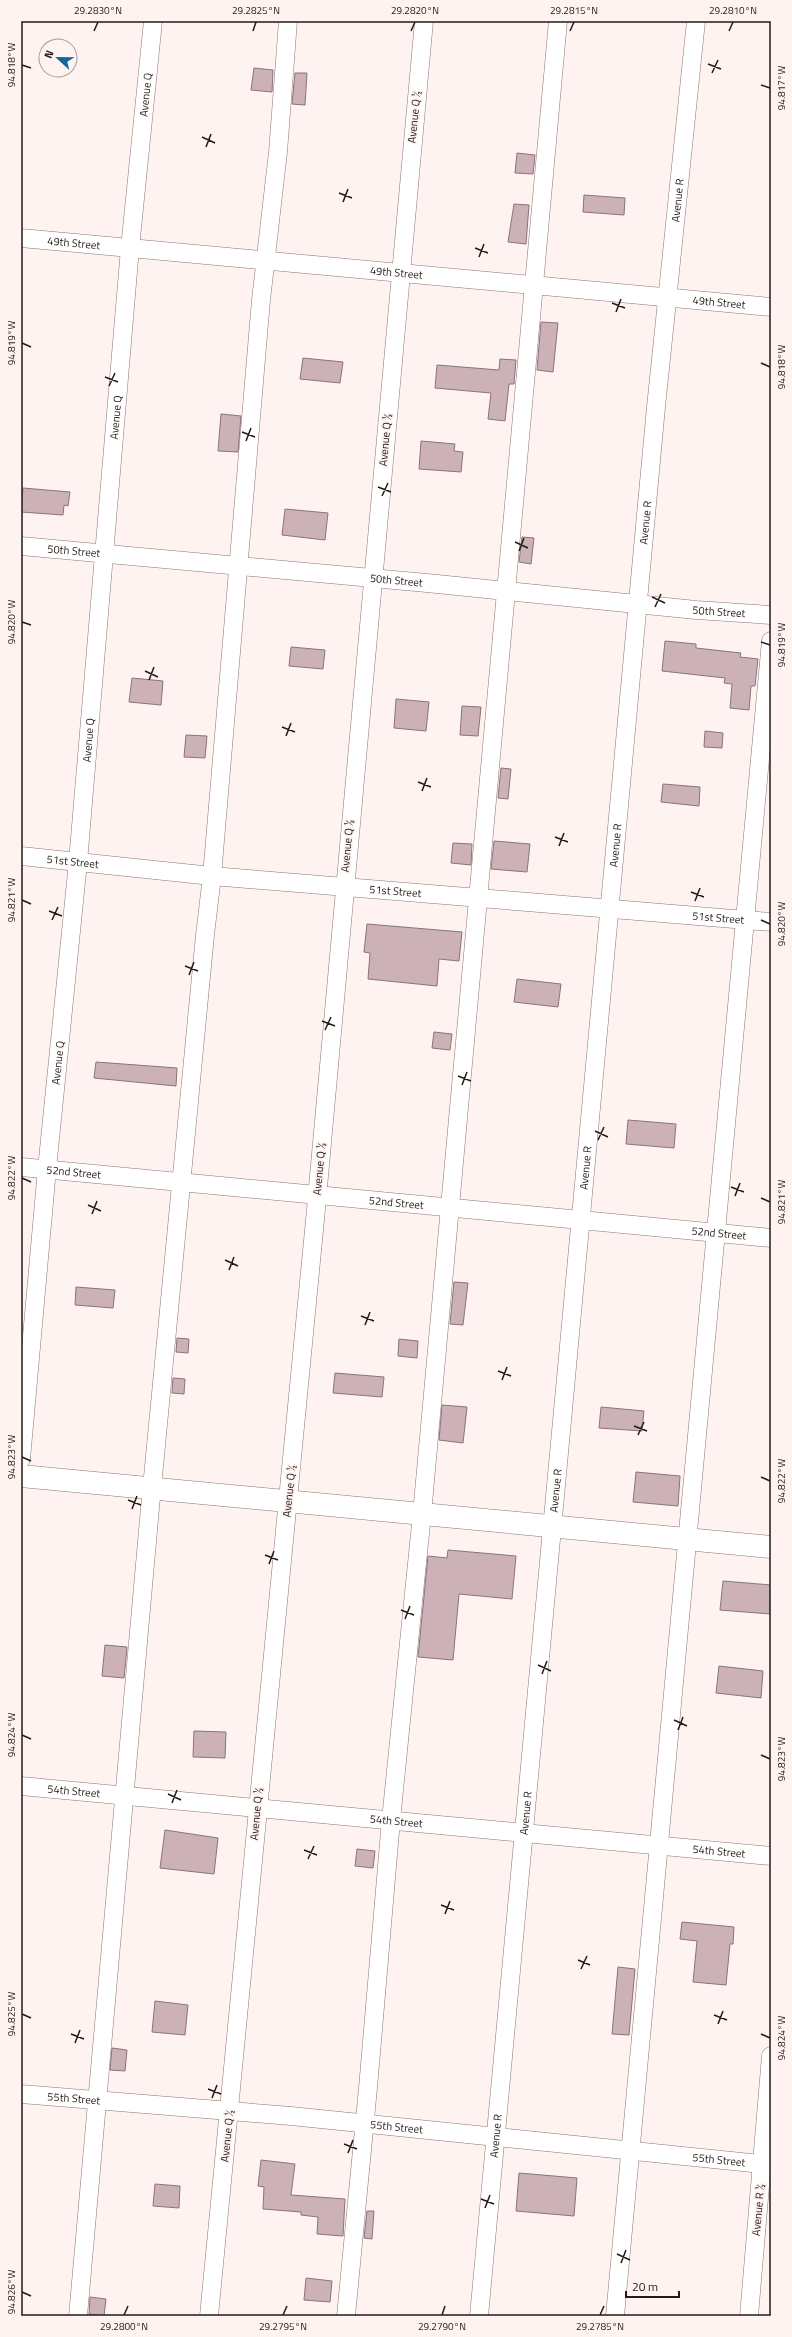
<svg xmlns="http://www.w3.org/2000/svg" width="792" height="2337" font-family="'Titillium Web',sans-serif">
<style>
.building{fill:#ccb2b8;stroke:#8b7378}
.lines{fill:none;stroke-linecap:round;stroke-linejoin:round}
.minor-casing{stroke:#8d756f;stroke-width:19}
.major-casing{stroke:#8d756f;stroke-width:23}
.minor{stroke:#fff;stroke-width:18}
.major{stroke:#fff;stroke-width:22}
.ticks{fill:none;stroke:#231a17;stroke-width:1.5}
.labels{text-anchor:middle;stroke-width:3.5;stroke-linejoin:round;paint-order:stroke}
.street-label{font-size:11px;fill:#231a17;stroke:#fef3f0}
.neatline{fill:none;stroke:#231a17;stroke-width:1.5}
.ticks-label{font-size:10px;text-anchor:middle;fill:#231a17}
</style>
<rect width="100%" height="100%" fill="#fef3f0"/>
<g class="building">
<polygon points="254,68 273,70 272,92 251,90"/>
<polygon points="295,73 307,73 305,105 292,104"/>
<polygon points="517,153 535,155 533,174 515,173"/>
<polygon points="584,195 625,198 624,215 583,212"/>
<polygon points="514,204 529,205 526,244 508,242"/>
<polygon points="541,322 558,323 553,372 537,370"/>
<polygon points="303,358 343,362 340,383 300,379"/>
<polygon points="500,359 516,360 514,384 509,384 505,421 488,419 491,393 435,388 437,365 499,370"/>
<polygon points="221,414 241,416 238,452 218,451"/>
<polygon points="421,441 455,444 454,451 463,452 461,472 419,469"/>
<polygon points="23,488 70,492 68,506 64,505 63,515 21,512"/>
<polygon points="285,509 328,513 325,540 282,535"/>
<polygon points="522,537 534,538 531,564 519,562"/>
<polygon points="665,641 696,644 696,648 741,653 740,657 758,659 755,686 751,686 749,710 730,708 732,684 724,683 725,678 662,671"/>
<polygon points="291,647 325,650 323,669 289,666"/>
<polygon points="132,678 163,681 161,705 129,702"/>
<polygon points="396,699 429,702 426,731 394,728"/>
<polygon points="462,706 481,707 478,736 460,735"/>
<polygon points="705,731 723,733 722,748 704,747"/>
<polygon points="186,735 207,736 205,758 184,757"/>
<polygon points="501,768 511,769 508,799 498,798"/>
<polygon points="663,784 700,787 699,806 661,802"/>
<polygon points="494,841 530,844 527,872 491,869"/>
<polygon points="453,843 472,844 471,865 451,863"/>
<polygon points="367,924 462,932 459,961 439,959 437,986 368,979 370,953 364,952"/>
<polygon points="517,979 561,984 558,1007 514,1002"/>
<polygon points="434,1032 452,1034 450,1050 432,1048"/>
<polygon points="96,1062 177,1068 176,1086 94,1078"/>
<polygon points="628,1120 676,1124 674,1148 626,1144"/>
<polygon points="454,1282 468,1283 463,1325 450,1324"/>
<polygon points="76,1287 115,1290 113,1308 75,1305"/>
<polygon points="177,1338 189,1339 188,1353 176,1352"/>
<polygon points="399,1339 418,1341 417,1358 398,1356"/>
<polygon points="335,1373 384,1377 382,1397 333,1393"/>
<polygon points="173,1378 185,1379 184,1394 172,1393"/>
<polygon points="442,1405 467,1407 463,1443 439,1440"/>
<polygon points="601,1407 644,1411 642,1431 599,1428"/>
<polygon points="636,1472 680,1476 678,1506 633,1502"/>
<polygon points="448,1550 516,1556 512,1599 459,1594 453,1660 418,1657 428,1556 447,1558"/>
<polygon points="723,1581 771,1585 770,1614 720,1610"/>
<polygon points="105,1645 127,1647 124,1678 102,1676"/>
<polygon points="719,1666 763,1671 761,1698 716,1693"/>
<polygon points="194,1731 226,1732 225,1758 193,1757"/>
<polygon points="165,1830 218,1838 214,1874 160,1868"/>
<polygon points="357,1849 375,1851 373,1868 355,1866"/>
<polygon points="682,1922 734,1927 733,1944 730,1944 726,1985 693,1982 697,1941 680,1939"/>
<polygon points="618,1967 635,1969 629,2035 612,2034"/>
<polygon points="155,2001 188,2005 185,2035 152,2032"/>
<polygon points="112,2048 127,2050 125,2071 110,2070"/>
<polygon points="261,2160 295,2164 291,2195 345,2199 343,2236 317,2234 318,2217 301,2215 301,2212 263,2209 264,2187 258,2186"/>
<polygon points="519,2173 577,2178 574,2216 516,2211"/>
<polygon points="155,2184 180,2186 179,2208 153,2206"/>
<polygon points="367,2211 374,2211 372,2239 364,2238"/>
<polygon points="306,2278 332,2281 330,2302 304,2300"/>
<polygon points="90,2297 106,2299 104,2316 89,2314"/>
</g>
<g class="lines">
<g class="minor-casing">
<g id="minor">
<path id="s1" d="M21,238L771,307"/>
<path id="s2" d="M21,546L427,583L696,610L771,615"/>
<path id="s3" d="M21,856L212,876L771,922"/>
<path id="s4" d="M21,1167L771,1238"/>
<path id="s5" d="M21,1459L47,1169L78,862L130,248L153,21"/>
<path id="s6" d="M21,1786L771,1856"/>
<path id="s7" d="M21,2094L291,2116L771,2165"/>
<polyline points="78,2316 150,1508 205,935 212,876 261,300 278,152 288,21"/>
<polyline points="209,2316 315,1220 424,21"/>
<polyline points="346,2316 368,2088 391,1820 422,1514 558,21"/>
<path id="s8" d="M479,2316L656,407L696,21"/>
<polyline points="615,2316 771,641"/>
<polyline points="749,2316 771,2056"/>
</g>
</g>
<g class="major-casing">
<polyline id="major" points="21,1476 771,1547"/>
</g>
<use href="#minor" class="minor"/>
<use href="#major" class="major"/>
</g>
<path class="ticks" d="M94,31L98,22M253,31L256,22M411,31L415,22M570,31L574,22M729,31L733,22M708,64L721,69M22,65L31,68M712,73L718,60M761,85L770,88M202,137L215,143M206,147L211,134M339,193L352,198M343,202L348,189M475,248L488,253M479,257L484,244M612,303L625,308M616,312L621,299M22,343L31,347M761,363L770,367M105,377L118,382M109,386L115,373M242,432L255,437M246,441L251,428M378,487L391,492M382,496L388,483M515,542L528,548M519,551L524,538M652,597L665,603M655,607L661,594M22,622L31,625M761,642L770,645M145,671L158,677M149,680L154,667M282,727L295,732M286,736L291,723M418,782L431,787M422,791L427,778M555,837L568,842M559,846L564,833M691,892L704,897M22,900L31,904M695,901L700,888M49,911L62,916M52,920L58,907M761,920L770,924M185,966L198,971M189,975L194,962M322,1021L335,1026M325,1030L331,1017M458,1076L471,1081M462,1085L467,1072M595,1131L608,1137M598,1140L604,1127M22,1178L31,1182M731,1187L744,1192M735,1196L740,1183M761,1198L770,1202M88,1205L101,1211M92,1214L97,1201M225,1260L238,1266M229,1270L234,1257M361,1316L374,1321M365,1325L370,1312M498,1371L511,1376M502,1380L507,1367M634,1426L647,1431M638,1435L644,1422M22,1457L31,1461M761,1477L770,1481M128,1500L141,1505M132,1509L137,1496M265,1555L278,1560M269,1564L274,1551M401,1610L414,1615M405,1619L410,1606M538,1665L551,1671M542,1674L547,1661M674,1720L687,1726M678,1730L683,1717M22,1735L31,1739M761,1755L770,1759M168,1794L181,1800M172,1803L177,1790M304,1850L317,1855M308,1859L314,1846M441,1905L454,1910M445,1914L450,1901M578,1960L590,1965M581,1969L587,1956M22,2014L31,2018M714,2015L727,2020M718,2024L723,2011M71,2034L84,2039M761,2034L770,2038M75,2043L80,2030M208,2089L221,2094M212,2098L217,2085M344,2144L357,2149M348,2153L353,2140M481,2199L494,2204M485,2208L490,2195M617,2254L630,2260M621,2263L626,2250M22,2292L31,2296M124,2315L128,2306M283,2315L287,2306M442,2315L445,2306M600,2315L604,2306"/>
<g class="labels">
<g class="street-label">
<text dy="4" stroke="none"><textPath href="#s5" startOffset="1370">Avenue Q</textPath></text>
<text transform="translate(414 117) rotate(-84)" y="4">Avenue Q ½</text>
<text dy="4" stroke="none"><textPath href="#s8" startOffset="2125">Avenue R</textPath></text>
<text dy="4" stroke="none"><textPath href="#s1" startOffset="53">49th Street</textPath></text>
<text dy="4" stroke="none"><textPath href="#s1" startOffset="377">49th Street</textPath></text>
<text dy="4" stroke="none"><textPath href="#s1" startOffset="701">49th Street</textPath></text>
<text dy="4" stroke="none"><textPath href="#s5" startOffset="1046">Avenue Q</textPath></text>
<text transform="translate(385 440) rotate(-85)" y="4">Avenue Q ½</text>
<text dy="4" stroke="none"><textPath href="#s8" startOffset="1801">Avenue R</textPath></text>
<text dy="4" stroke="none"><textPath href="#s2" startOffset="53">50th Street</textPath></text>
<text dy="4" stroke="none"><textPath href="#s2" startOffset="377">50th Street</textPath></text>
<text dy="4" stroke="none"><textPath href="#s2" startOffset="701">50th Street</textPath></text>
<text dy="4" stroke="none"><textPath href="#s5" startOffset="722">Avenue Q</textPath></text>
<text transform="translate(347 846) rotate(-85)" y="4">Avenue Q ½</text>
<text dy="4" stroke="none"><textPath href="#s8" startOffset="1477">Avenue R</textPath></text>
<text dy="4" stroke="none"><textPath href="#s3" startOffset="52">51st Street</textPath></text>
<text dy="4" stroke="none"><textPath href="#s3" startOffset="376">51st Street</textPath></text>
<text dy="4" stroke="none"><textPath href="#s3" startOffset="700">51st Street</textPath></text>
<text dy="4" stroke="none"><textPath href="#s5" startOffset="398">Avenue Q</textPath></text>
<text dy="4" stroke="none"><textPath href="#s8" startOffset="1153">Avenue R</textPath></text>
<text transform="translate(319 1169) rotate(-85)" y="4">Avenue Q ½</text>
<text dy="4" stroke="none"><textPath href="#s4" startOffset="53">52nd Street</textPath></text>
<text dy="4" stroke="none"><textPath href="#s4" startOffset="377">52nd Street</textPath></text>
<text dy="4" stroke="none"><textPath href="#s4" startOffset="701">52nd Street</textPath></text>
<text transform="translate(289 1491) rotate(-84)" y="4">Avenue Q ½</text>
<text dy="4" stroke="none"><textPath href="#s8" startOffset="829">Avenue R</textPath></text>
<text dy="4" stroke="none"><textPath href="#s6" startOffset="53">54th Street</textPath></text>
<text dy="4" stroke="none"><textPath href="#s8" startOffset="505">Avenue R</textPath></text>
<text transform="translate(256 1814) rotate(-85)" y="4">Avenue Q ½</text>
<text dy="4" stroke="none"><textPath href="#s6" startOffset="377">54th Street</textPath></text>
<text dy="4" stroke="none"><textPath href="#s6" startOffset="701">54th Street</textPath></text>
<text dy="4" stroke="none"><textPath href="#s7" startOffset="53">55th Street</textPath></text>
<text dy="4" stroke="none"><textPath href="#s7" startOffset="377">55th Street</textPath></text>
<text transform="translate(227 2136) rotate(-84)" y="4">Avenue Q ½</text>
<text dy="4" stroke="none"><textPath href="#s8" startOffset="181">Avenue R</textPath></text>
<text dy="4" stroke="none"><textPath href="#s7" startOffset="701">55th Street</textPath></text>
<text transform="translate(758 2210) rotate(-85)" y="4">Avenue R ½</text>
</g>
</g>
<rect width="792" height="2337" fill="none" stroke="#fef3f0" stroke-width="44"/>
<g transform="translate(58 58) rotate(292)"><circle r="19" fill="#fef3f0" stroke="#a69c99"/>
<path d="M0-3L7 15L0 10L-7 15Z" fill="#136698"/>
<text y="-6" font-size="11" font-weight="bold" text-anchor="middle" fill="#231a17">N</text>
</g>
<path d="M626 2291v6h53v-6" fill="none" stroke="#231a17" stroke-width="2"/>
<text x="632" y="2291" font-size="12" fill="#231a17" stroke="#fef3f0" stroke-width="3" paint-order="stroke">20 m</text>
<rect x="22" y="22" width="748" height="2293" class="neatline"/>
<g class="ticks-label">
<text x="98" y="14">29.2830°N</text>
<text x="256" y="14">29.2825°N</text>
<text x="415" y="14">29.2820°N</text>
<text x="574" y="14">29.2815°N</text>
<text x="733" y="14">29.2810°N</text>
<text transform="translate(11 65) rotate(-90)" y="4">94.818°W</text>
<text transform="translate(781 88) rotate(-90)" y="4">94.817°W</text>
<text transform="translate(11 343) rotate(-90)" y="4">94.819°W</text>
<text transform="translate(781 367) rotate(-90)" y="4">94.818°W</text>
<text transform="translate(11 622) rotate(-90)" y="4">94.820°W</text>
<text transform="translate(781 645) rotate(-90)" y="4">94.819°W</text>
<text transform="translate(11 900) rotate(-90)" y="4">94.821°W</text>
<text transform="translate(781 924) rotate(-90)" y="4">94.820°W</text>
<text transform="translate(11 1178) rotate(-90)" y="4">94.822°W</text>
<text transform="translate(781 1202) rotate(-90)" y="4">94.821°W</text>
<text transform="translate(11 1457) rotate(-90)" y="4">94.823°W</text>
<text transform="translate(781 1481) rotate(-90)" y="4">94.822°W</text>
<text transform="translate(11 1735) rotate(-90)" y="4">94.824°W</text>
<text transform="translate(781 1759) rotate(-90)" y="4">94.823°W</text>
<text transform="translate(11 2014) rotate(-90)" y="4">94.825°W</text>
<text transform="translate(781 2038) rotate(-90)" y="4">94.824°W</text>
<text transform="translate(11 2292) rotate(-90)" y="4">94.826°W</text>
<text x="124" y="2330">29.2800°N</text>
<text x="283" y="2330">29.2795°N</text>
<text x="442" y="2330">29.2790°N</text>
<text x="600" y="2330">29.2785°N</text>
</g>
</svg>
